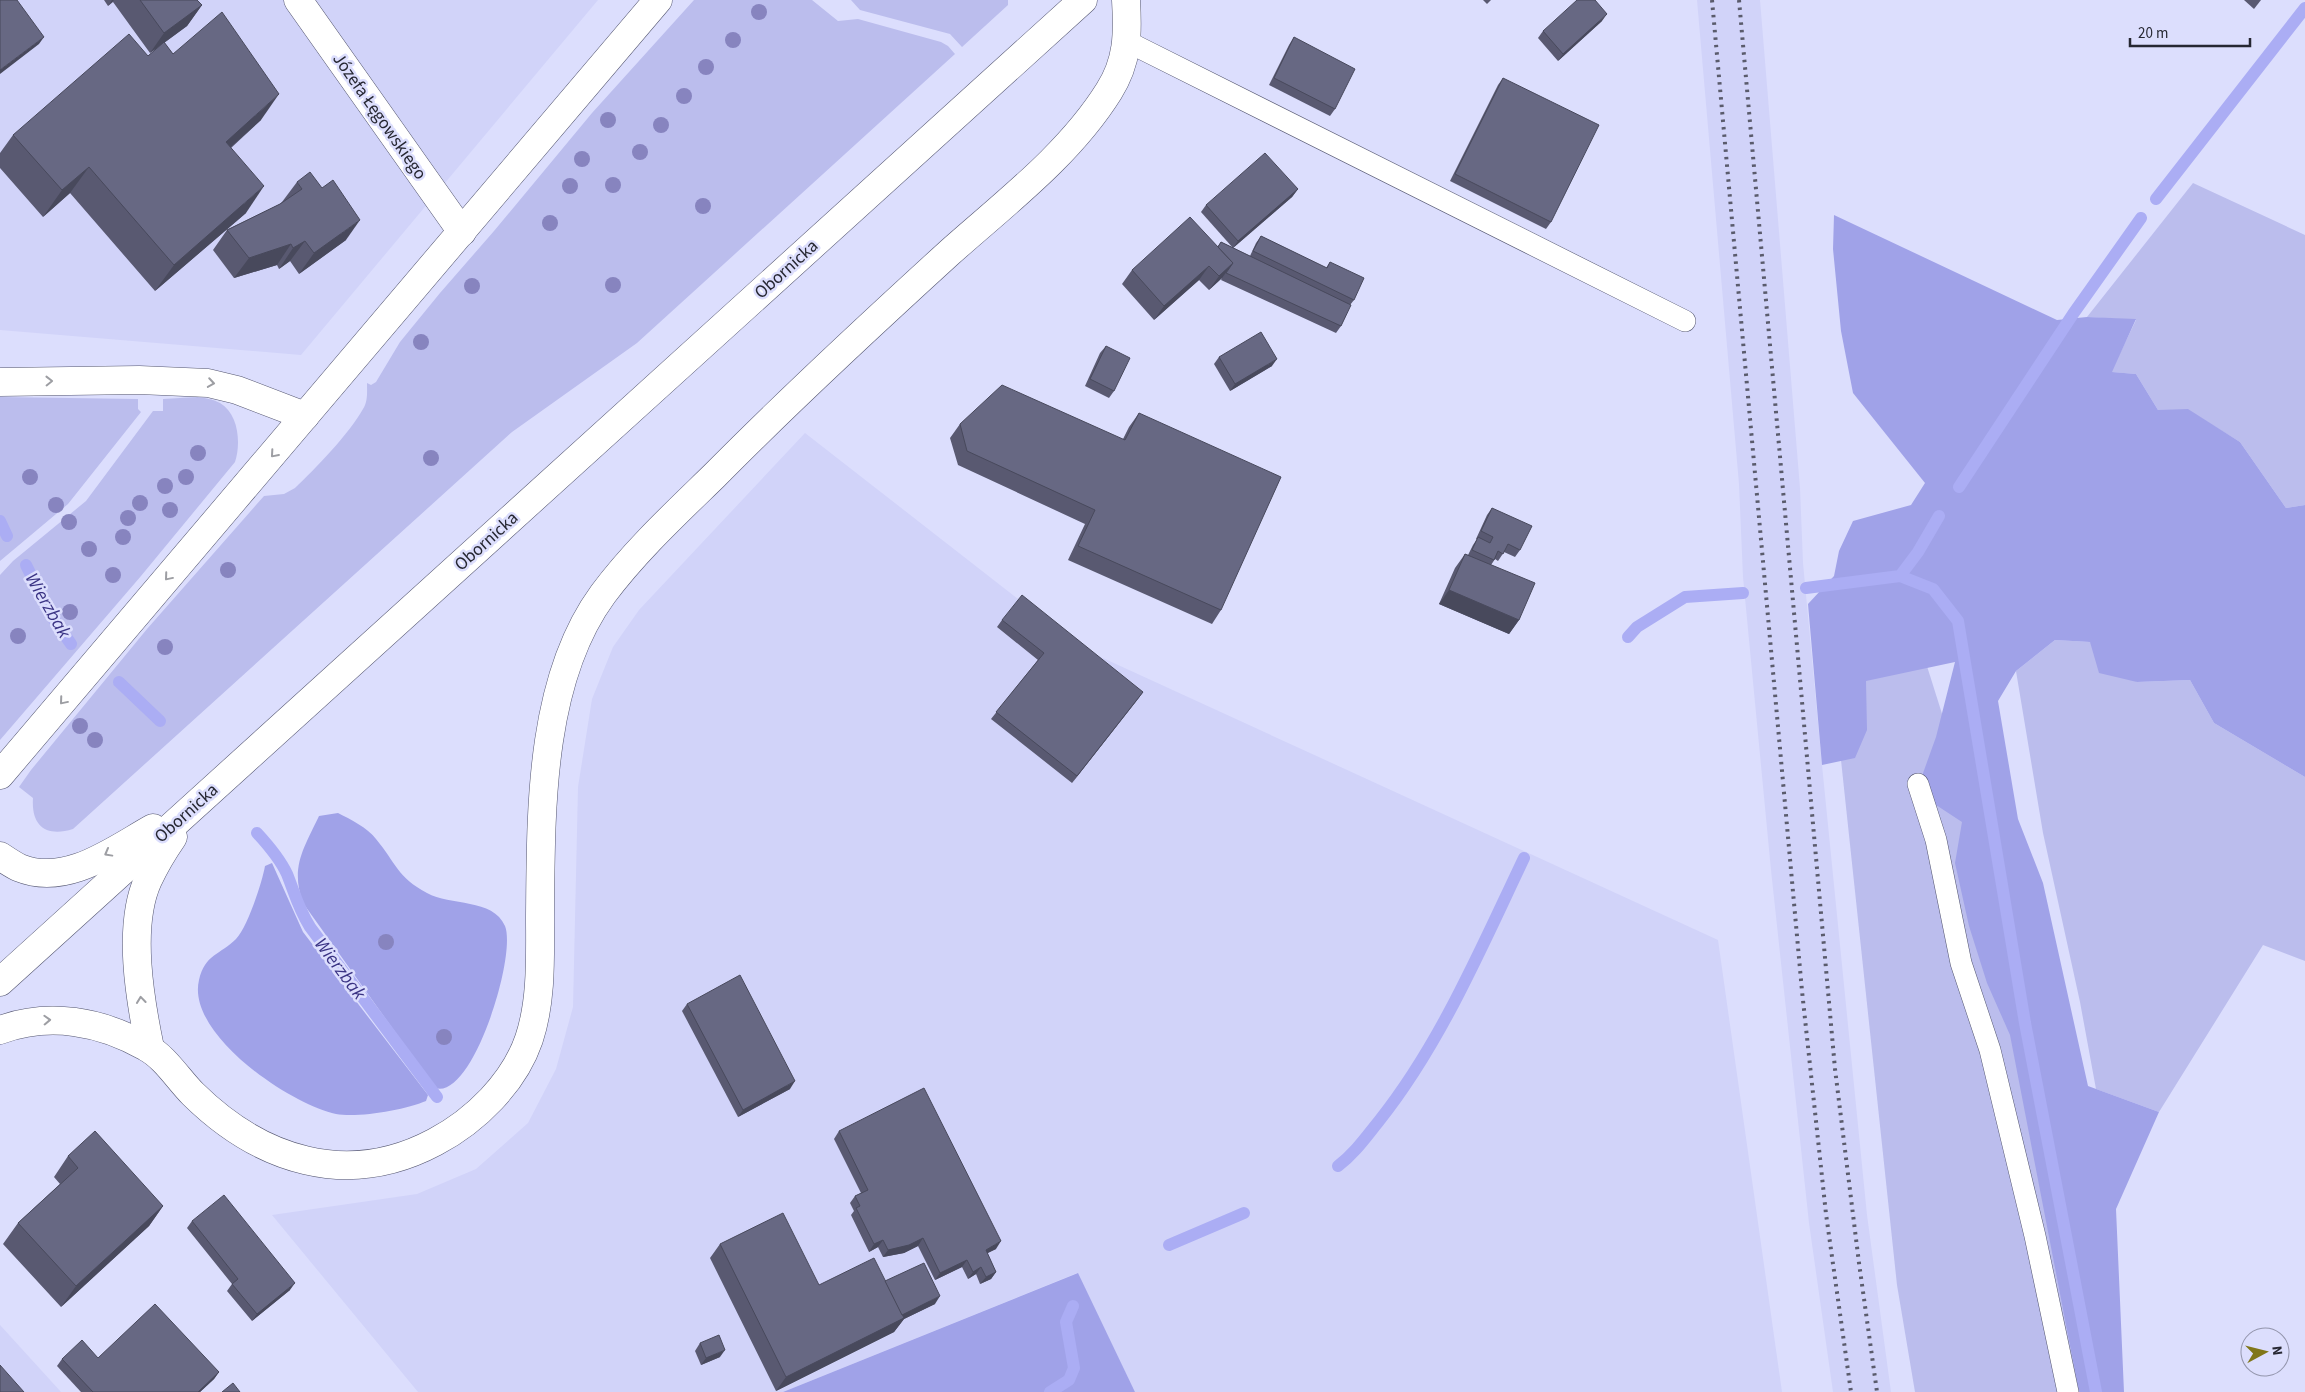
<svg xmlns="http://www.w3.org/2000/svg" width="2305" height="1392" font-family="'Source Sans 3',sans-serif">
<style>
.built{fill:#d1d3f9}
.green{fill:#bbbded}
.forest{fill:#a0a2e8}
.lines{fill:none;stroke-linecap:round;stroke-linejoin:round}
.stream{stroke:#abadf4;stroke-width:12}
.lane-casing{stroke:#545670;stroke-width:22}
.street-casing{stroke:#545670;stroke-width:29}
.secondary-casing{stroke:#545670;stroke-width:29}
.lane{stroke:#fff;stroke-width:21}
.street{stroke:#fff;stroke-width:28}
.secondary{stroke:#fff;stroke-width:28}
.rail{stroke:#5a5b6c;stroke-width:4;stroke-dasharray:2.5 5;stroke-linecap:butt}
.tree{fill:#8784bf}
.wall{fill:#595971}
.shaded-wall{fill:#48495c}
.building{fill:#676883;stroke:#48495c}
.oneway{stroke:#9d9ea3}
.labels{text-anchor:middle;stroke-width:5;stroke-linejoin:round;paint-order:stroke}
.street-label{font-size:18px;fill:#262732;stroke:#dcdefd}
.water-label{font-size:19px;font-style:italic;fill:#3a3384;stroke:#dcdefd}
</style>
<rect width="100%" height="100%" fill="#dcdefd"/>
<g class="built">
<polygon points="0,0 598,0 301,355 0,330"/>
<polygon points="1697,0 1760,0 1800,488 1803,563 1822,765 1867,1215 1891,1392 1833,1392 1809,1223 1771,870 1743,577 1739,484"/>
<polygon points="805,433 1081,648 1718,940 1782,1392 1135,1392 1077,1273 783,1392 418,1392 272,1215 417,1194 476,1169 528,1123 556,1069 573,1007 578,787 592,699 613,647 639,610"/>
<polygon points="0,1325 61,1392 0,1392"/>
</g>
<g class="green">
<path d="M694,0H812L838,21L858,19L941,42L948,46L955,54L637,343L512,432L73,829C47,837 31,827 33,798L19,787L31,770L147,629L264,496L284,494L295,488C315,469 349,434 363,409C368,401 367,392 367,383L371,385L376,382L400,342L440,293L494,231L592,113Z"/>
<polygon points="851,0 1008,0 1008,5 962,47 950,34 860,10"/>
<polygon points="2193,183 2305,235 2305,505 2286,508 2240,442 2188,410 2158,410 2136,374 2111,372 2136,320 2087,317"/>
<polygon points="0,397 138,399 138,409 141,412 68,504 0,561"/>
<path d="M197,397C204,398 213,399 220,403C239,414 241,444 235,462L141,576L0,740V575L13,561L86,501L153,411H163V399Z"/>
<polygon points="2055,640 2090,642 2137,682 2190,680 2214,723 2305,777 2305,961 2263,945 2159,1112 2096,1089 2080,1002 2043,833 2016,671"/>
<polygon points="1920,644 2044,1037 2107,1392 1915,1392 1897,1285 1830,657"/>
</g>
<g class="forest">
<polygon points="1834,215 2057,320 2087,317 2136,319 2112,372 2136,374 2158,410 2188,409 2240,442 2286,508 2305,505 2305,777 2214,723 2190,680 2137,682 2099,673 2090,642 2055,640 2016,671 1998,701 2018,819 2043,883 2088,1086 2159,1112 2116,1209 2124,1392 2079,1392 2010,1035 1987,983 1969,926 1955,863 1962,822 1933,803 1922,776 1936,737 1955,662 1866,681 1867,730 1855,758 1822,765 1808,604 1834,576 1839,551 1853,521 1911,505 1925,483 1853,393 1841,331 1833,249"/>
<path d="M338,813C350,819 368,828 376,839C396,863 397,877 427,893C450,906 493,898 505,926C517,956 472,1101 435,1088L303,903C290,867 304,848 319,816Z"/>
<path d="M272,863L303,932L428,1095L426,1101C405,1110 358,1118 336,1114C291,1105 186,1034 199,980C205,954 220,955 236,939C247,928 262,883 265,866Z"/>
<polygon points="1078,1273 1135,1392 783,1392"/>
</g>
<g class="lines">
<g class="stream">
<polyline points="2156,199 2305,8"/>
<polyline points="1959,487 2073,314 2141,218"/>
<polyline points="0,521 7,536"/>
<polyline points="26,565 51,615 71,644"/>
<polyline points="1900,576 1933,589 1958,621 2025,1023 2096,1392"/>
<polyline points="1806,588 1900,576 1918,552 1939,516"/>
<polyline points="1628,637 1637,627 1685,597 1743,593"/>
<polyline points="119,682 160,721"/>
<path d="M257,833C269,846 280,859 287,874C295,894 298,908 310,927L437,1097"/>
<path d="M1338,1166C1355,1153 1366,1137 1379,1121C1441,1043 1481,948 1524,858"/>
<polyline points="1169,1245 1244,1213"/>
<polyline points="1050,1392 1069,1380 1074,1368 1066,1322 1073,1306"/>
</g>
<g class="lane-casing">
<g id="lane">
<polyline points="1128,42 1685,321"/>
<polyline points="1918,784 1936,840 1961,963 1990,1050 2035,1236 2068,1392"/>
</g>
</g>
<g class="street-casing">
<polyline id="street" points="298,0 462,232"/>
</g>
<g class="secondary-casing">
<g id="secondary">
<polyline points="0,382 139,380 208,383 237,390 305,416"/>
<polyline points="0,775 658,0"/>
<path d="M0,856C6,860 13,865 20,868C67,887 115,849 153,828"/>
<polyline points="0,982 1083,0"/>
<path d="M0,1030C49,1012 101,1021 146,1047C165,1057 178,1079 193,1094C260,1160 347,1189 435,1142C475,1121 514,1083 529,1039C542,1000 540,956 540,916C541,812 539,681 603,594C635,551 676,513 714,476C790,399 869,326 949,253C1005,203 1069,155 1109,91C1128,61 1128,34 1126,0"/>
<path d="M150,1048C140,1000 127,926 148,880C155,865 164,850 173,837"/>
</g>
</g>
<use href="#lane" class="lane"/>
<use href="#street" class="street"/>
<use href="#secondary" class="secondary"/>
<g class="rail">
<polyline points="1712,0 1802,991 1826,1214 1851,1392"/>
<polyline points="1739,0 1835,1069 1859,1263 1877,1392"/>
</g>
</g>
<g class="tree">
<circle cx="759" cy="12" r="8"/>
<circle cx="733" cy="40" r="8"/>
<circle cx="706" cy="67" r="8"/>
<circle cx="684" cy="96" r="8"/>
<circle cx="608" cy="120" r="8"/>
<circle cx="661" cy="125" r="8"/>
<circle cx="640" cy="152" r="8"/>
<circle cx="582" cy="159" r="8"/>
<circle cx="613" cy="185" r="8"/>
<circle cx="570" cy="186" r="8"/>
<circle cx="703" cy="206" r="8"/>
<circle cx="550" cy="223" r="8"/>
<circle cx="613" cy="285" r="8"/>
<circle cx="472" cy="286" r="8"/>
<circle cx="421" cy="342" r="8"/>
<circle cx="198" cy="453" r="8"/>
<circle cx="431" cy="458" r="8"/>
<circle cx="30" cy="477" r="8"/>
<circle cx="186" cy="477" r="8"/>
<circle cx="165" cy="486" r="8"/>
<circle cx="140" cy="503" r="8"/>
<circle cx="56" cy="505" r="8"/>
<circle cx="170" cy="510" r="8"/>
<circle cx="128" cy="518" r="8"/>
<circle cx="69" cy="522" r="8"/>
<circle cx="123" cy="537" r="8"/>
<circle cx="89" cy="549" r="8"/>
<circle cx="228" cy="570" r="8"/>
<circle cx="113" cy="575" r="8"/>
<circle cx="70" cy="612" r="8"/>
<circle cx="18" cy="636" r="8"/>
<circle cx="165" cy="647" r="8"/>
<circle cx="80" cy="726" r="8"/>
<circle cx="95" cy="740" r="8"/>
<circle cx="386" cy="942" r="8"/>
<circle cx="444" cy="1037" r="8"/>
</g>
<g class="wall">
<polygon points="104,0 197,0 202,5 187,26 164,43 173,54 261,120 231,148 246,213 155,291 70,193 43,217 0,168 0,153 13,135 148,56 161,45 150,53 113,2 108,6"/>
<polygon points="1483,0 1491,0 1487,4"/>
<polygon points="2244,0 2261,0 2254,9"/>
<polygon points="1602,21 1558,61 1538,38 1543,31"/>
<polygon points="1294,37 1335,109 1330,116 1269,85 1289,45"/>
<polygon points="1503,78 1551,222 1546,229 1450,181 1498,85"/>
<polygon points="297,182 346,240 299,274 290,261 279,269 277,265 234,278 213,250 227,230 280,204 282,202"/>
<polygon points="1298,189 1292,197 1233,248 1201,212 1206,205"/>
<polygon points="1261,236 1326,268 1330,262 1354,300 1350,305 1341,326 1336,333 1221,280 1222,278 1209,290 1199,280 1154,320 1122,284 1132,270 1217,247 1221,242 1250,256 1256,243"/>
<polygon points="1106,346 1114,391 1109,398 1085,386 1100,353"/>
<polygon points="1219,357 1272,366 1230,391 1214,364"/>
<polygon points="1139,413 1221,610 1212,624 1068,560 1085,524 958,465 950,438 960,424 1123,439 1129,427"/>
<polygon points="1492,508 1520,550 1515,557 1504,552 1498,561 1495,559 1491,565 1519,620 1509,634 1439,604 1455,568 1465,554 1468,555 1473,545 1477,539 1476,539 1487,515"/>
<polygon points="1002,620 1143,692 1072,783 991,719 1038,660 997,627"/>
<polygon points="687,1004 790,1089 738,1117 682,1011"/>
<polygon points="839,1131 996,1249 987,1253 996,1272 991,1279 980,1284 976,1274 968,1279 962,1267 935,1280 918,1246 904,1253 883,1257 878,1247 869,1252 851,1215 854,1211 850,1203 855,1196 861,1193 834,1139"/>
<polygon points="68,1156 163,1206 149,1226 61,1307 3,1244 18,1223 60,1184 54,1177"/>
<polygon points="192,1221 290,1290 252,1321 227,1291 232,1284 187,1228"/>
<polygon points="720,1244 819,1285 885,1281 935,1304 904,1319 894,1332 776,1391 710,1258"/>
<polygon points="700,1343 720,1357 701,1365 695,1351"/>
<polygon points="98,1358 219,1372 214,1379 200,1392 81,1392 57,1366 62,1359"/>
</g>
<g class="shaded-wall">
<polygon points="112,0 114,0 108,6"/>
<polygon points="202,5 187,26 150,53 164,33"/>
<polygon points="1607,14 1602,21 1558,61 1563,54"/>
<polygon points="44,37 39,44 0,74 0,70"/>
<polygon points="279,94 261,120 207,168 226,142"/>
<polygon points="89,167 70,193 43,217 62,190"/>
<polygon points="264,186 246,213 155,291 174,265"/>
<polygon points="1298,189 1292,197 1233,248 1238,241"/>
<polygon points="360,220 346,240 299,274 314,253"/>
<polygon points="305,241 290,261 279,269 293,248"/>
<polygon points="291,244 277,265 234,278 249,258"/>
<polygon points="1233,263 1222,278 1209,290 1219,276"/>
<polygon points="1209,266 1199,280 1154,320 1164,306"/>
<polygon points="1277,359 1272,366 1230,391 1235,384"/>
<polygon points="1449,590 1519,620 1509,634 1439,604"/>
<polygon points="1143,692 1138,699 1072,783 1077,776"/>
<polygon points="795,1081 790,1089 738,1117 743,1110"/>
<polygon points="163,1206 149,1226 61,1307 76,1286"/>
<polygon points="923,1238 918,1246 904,1253 883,1257 888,1250"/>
<polygon points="883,1240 878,1247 869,1252 874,1244"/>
<polygon points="1001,1241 996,1249 980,1257 986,1250"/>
<polygon points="967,1260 962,1267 935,1280 940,1273"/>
<polygon points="981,1267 976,1274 968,1279 973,1272"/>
<polygon points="996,1272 991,1279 980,1284 986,1277"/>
<polygon points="295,1283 290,1290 252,1321 257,1314"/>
<polygon points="940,1296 935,1304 904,1319 894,1332 776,1391 786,1377 897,1317"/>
<polygon points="725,1350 720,1357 701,1365 706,1358"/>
<polygon points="219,1372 214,1379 200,1392 198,1392"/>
</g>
<g class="building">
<polygon points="0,0 17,0 44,37 0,70"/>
<polygon points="140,0 197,0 202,5 164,33"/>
<polygon points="1577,0 1595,0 1607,14 1563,54 1543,31"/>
<polygon points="222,12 279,94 226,142 264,186 174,265 89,167 62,190 13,135 129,34 148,56 164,42 173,54"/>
<polygon points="1294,37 1355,69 1335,109 1274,78"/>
<polygon points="1503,78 1599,125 1551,222 1455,174"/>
<polygon points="1265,153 1298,189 1238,241 1206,205"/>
<polygon points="310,172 322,188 333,180 360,220 314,253 305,241 293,248 291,244 249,258 227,230 280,204 302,189 297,182"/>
<polygon points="1190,217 1233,263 1219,276 1209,266 1164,306 1132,270"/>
<polygon points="1261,236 1327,268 1330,262 1364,278 1354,300 1253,251"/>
<polygon points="1221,242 1351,305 1341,326 1226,273 1233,263 1218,247"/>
<polygon points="1261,332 1277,359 1235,384 1219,357"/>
<polygon points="1106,346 1130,358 1114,391 1090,379"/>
<polygon points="1002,385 1125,440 1139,413 1281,477 1221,610 1078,546 1095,510 967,451 960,424"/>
<polygon points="1492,508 1532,526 1520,550 1508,544 1503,554 1498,551 1494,560 1472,550 1478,537 1490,543 1493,537 1481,531"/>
<polygon points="1465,554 1535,583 1519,620 1449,590"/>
<polygon points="1022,595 1143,692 1077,776 996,712 1044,653 1002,620"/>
<polygon points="740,975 795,1081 743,1110 687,1004"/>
<polygon points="924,1088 1001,1241 986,1250 996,1272 986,1277 981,1267 973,1272 967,1260 940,1273 923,1238 909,1245 888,1250 883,1240 874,1244 856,1208 860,1206 855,1196 868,1190 839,1131"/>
<polygon points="95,1131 163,1206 76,1286 18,1223 78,1168 68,1156"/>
<polygon points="224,1195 295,1283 257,1314 232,1284 238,1279 192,1221"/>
<polygon points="783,1213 819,1285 874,1258 904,1318 786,1377 720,1244"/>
<polygon points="924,1263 940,1296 902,1315 885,1281"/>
<polygon points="155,1304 219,1372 198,1392 93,1392 62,1359 82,1340 98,1358"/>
<polygon points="719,1335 725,1350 706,1358 700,1343"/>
<polygon points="0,1365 24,1392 0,1392"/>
<polygon points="233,1383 240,1392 222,1392"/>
</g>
<defs><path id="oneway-chevron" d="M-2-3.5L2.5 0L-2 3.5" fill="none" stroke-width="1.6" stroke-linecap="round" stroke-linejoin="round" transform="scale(1.25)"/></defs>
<g class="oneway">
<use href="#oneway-chevron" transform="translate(49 381) rotate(-1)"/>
<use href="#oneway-chevron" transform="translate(211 383) rotate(9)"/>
<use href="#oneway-chevron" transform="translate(274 454) rotate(131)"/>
<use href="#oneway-chevron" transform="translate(168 577) rotate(130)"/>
<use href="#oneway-chevron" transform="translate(63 701) rotate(130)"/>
<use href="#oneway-chevron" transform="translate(108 853) rotate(151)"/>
<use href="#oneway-chevron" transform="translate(141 1000) rotate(-96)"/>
<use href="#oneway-chevron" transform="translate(47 1020) rotate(-2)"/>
</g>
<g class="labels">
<g class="street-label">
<text transform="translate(380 116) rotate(55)" y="6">Józefa Łęgowskiego</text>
<text transform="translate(786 269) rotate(-42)" y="6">Obornicka</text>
<text transform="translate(486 541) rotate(-42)" y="6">Obornicka</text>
<text transform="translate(186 813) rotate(-42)" y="6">Obornicka</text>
</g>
<g class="water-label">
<text transform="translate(49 605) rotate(60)" y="7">Wierzbak</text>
<text transform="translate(341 968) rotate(53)" y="7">Wierzbak</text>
</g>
</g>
<g transform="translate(2265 1352) rotate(83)"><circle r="24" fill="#dcdefd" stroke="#9395ac"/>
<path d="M0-4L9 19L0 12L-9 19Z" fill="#807619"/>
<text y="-8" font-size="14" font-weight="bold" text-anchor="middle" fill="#262732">N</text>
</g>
<path d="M2130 38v8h120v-8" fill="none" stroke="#262732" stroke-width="2.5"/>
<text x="2138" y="38" font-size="15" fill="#262732" stroke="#dcdefd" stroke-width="4" paint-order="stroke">20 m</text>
</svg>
